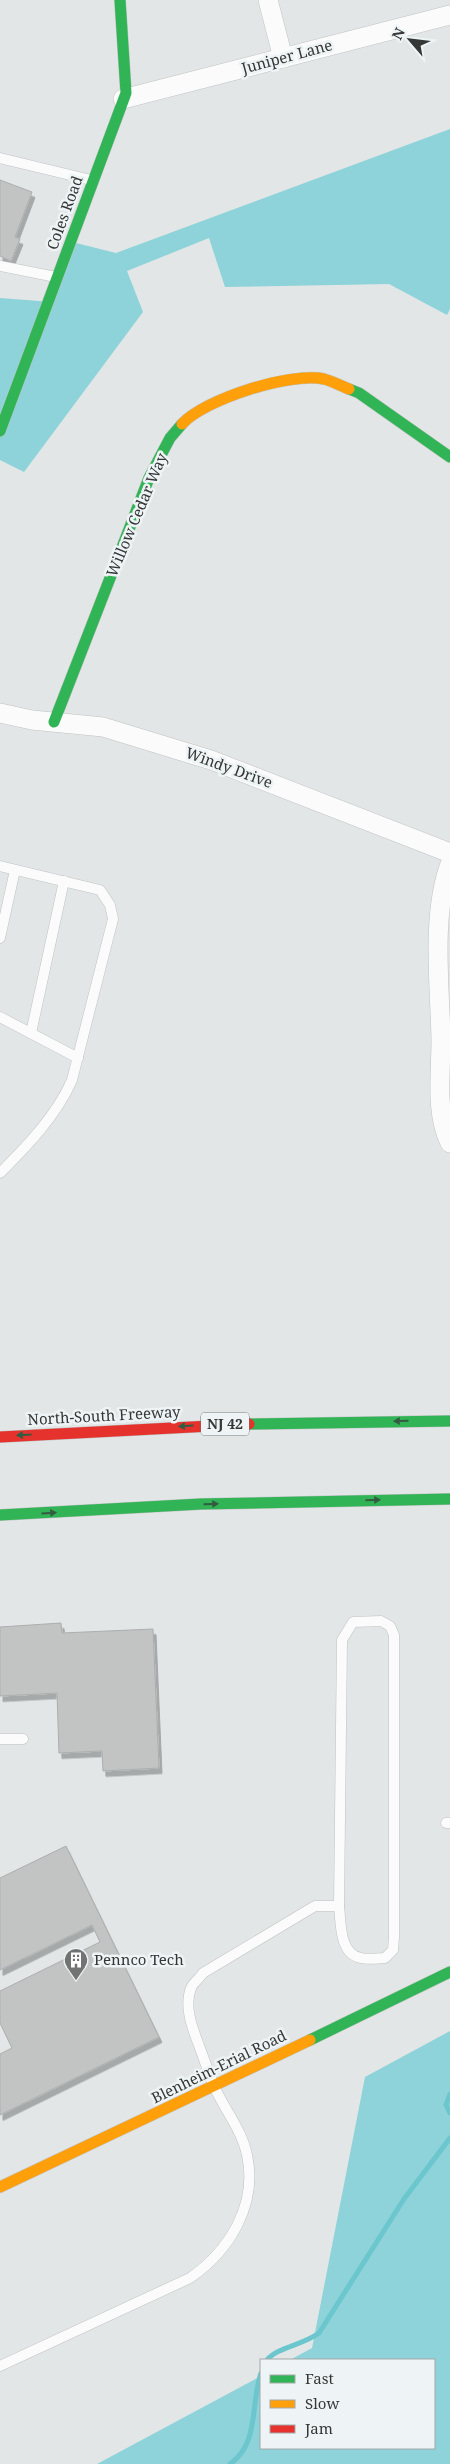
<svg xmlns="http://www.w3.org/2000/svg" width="450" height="2464" font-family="'Noto Serif',serif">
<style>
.forest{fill:#8dd3d9}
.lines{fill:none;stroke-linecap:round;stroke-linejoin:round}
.stream{stroke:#6cc6ce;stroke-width:5}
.building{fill:#c2c4c4;stroke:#acaeaf;filter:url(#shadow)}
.lane-casing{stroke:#c0c3c3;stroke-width:11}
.street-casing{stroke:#c0c3c3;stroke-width:20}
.fast-casing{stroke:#c0c3c3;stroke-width:12}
.slow-casing{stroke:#c0c3c3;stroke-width:12}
.jam-casing{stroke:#c0c3c3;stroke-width:12}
.lane{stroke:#fbfbfb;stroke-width:10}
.street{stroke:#fbfbfb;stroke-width:19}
.fast{stroke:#30b455;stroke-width:11}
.slow{stroke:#ff9f0a;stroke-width:11}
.jam{stroke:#e5322d;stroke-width:11}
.oneway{fill:#345c40}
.labels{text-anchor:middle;stroke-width:5;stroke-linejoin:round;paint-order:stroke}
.shield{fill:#eef4f5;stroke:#6c7070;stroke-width:1}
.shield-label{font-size:14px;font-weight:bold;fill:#353737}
.street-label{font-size:15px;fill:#353737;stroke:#eef4f5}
.poi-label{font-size:15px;fill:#353737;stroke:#eef4f5;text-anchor:start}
</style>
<defs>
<filter id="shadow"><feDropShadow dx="3" dy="5.5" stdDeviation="0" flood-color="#0004"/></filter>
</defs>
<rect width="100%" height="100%" fill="#e2e6e6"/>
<g class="forest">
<polygon points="450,129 450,309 447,315 389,284 225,287 209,238 127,271 143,312 24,472 0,460 0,298 52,302 72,242 116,253"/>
<polygon points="450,2031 450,2464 97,2464 261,2376 261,2448 434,2448 434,2360 290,2360 312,2348 365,2077"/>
</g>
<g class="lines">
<g class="stream">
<polyline points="450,2094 446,2105 450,2113"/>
<path d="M267,2360C278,2347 303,2345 319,2333L404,2199L450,2138"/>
<path d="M230,2464C260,2443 250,2404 261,2373"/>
</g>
</g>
<g class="building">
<polygon points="0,180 32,192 15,237 20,239 11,261 0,256"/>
<polygon points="61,1623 62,1633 153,1629 159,1768 103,1771 102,1751 59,1753 57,1693 0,1696 0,1627"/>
<polygon points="66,1846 159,2037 0,2115 0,2054 12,2048 0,2023 0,1991 100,1942 92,1925 0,1970 0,1878"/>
</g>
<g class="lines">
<g class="lane-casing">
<g id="lane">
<polyline points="0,158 91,180"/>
<polyline points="0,266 56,277"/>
<path d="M0,866L100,890L110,905L113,919L72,1080C57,1115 27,1146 0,1173"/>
<polyline points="0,938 15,870"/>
<polyline points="0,1017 78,1058"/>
<polyline points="31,1033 64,881"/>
<path d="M381,1621L390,1626L394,1635V1937L393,1950L385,1958C378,1958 368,1960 361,1958C339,1954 341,1922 339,1906L342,1640L353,1622Z"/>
<polyline points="0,1739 23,1739"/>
<polyline points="446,1823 450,1823"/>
<path d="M0,2366L190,2278C229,2251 258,2205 247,2155C242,2130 224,2109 214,2086C208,2072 204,2058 198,2043C192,2027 184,2006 191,1988C193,1983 200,1978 203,1973L315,1906H339"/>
</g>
</g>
<g class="street-casing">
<g id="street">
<polyline points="268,0 283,58"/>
<polyline points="123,99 450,15"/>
<polyline points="0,713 32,720 103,727 211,760 450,853"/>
<path d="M450,864C431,915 440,987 441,1040C441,1074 435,1112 450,1143"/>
</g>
</g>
<g class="fast-casing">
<g id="fast">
<polyline points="349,389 359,393 450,457"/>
<polyline points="0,431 126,93 120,0"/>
<polyline points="54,722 149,478 170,438 182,424"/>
<polyline points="249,1424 450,1421"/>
<polyline points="0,1515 201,1504 450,1499"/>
<polyline points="310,2040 450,1972"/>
</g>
</g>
<g class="slow-casing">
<g id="slow">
<path d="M182,424C205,399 290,372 324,379C332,381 341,386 349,389"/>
<polyline points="0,2187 310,2040"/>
</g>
</g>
<g class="jam-casing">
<polyline id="jam" points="0,1437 249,1424"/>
</g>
<use href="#lane" class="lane"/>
<use href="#street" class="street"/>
<use href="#fast" class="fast"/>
<use href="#slow" class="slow"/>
<use href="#jam" class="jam"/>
</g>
<defs><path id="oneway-solid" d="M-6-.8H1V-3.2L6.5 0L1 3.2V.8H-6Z" transform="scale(1.25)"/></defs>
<g class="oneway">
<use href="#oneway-solid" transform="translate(401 1421) rotate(179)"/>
<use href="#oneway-solid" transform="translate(186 1426) rotate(177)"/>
<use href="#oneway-solid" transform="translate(24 1435) rotate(177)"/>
<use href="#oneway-solid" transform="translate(373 1500) rotate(-1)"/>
<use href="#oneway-solid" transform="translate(211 1504) rotate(-1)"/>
<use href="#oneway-solid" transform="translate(49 1513) rotate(-3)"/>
</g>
<defs>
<g id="building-pin" transform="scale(1.25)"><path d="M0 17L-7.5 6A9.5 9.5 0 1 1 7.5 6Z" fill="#727474" stroke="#eef4f5"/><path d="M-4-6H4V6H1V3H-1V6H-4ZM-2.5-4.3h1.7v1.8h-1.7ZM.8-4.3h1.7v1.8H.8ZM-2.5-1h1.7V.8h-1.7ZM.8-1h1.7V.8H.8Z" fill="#fff"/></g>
</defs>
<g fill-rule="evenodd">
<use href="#building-pin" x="76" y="1960"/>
</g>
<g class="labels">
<rect class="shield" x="201" y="1412.5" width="48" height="23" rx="4"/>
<g class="shield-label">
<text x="225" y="1429">NJ 42</text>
</g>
<g class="street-label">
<text transform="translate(287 57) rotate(-15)" y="5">Juniper Lane</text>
<text transform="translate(65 213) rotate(-70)" y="5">Coles Road</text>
<text transform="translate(137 515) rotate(-67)" y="5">Willow Cedar Way</text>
<text transform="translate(229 768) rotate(20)" y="5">Windy Drive</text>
<text transform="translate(104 1416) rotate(-3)" y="5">North-South Freeway</text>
<text transform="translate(219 2067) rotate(-26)" y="5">Blenheim-Erial Road</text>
</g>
<g class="poi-label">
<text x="94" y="1965">Pennco Tech</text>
</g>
</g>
<rect x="260" y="2359" width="175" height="90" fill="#eef4f5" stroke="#a4a8a9"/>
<rect x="270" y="2375" width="25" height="8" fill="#30b455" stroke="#a4a8a9"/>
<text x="305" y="2384" font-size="15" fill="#353737">Fast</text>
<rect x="270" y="2400" width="25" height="8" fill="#ff9f0a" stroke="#a4a8a9"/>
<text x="305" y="2409" font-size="15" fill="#353737">Slow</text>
<rect x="270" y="2425" width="25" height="8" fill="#e5322d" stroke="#a4a8a9"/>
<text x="305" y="2434" font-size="15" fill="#353737">Jam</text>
<g transform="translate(410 40) rotate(298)" stroke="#eef4f5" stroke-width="4" paint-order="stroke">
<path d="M0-4L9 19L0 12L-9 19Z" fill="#353737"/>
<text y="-8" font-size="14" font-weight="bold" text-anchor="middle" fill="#353737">N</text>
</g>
</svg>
